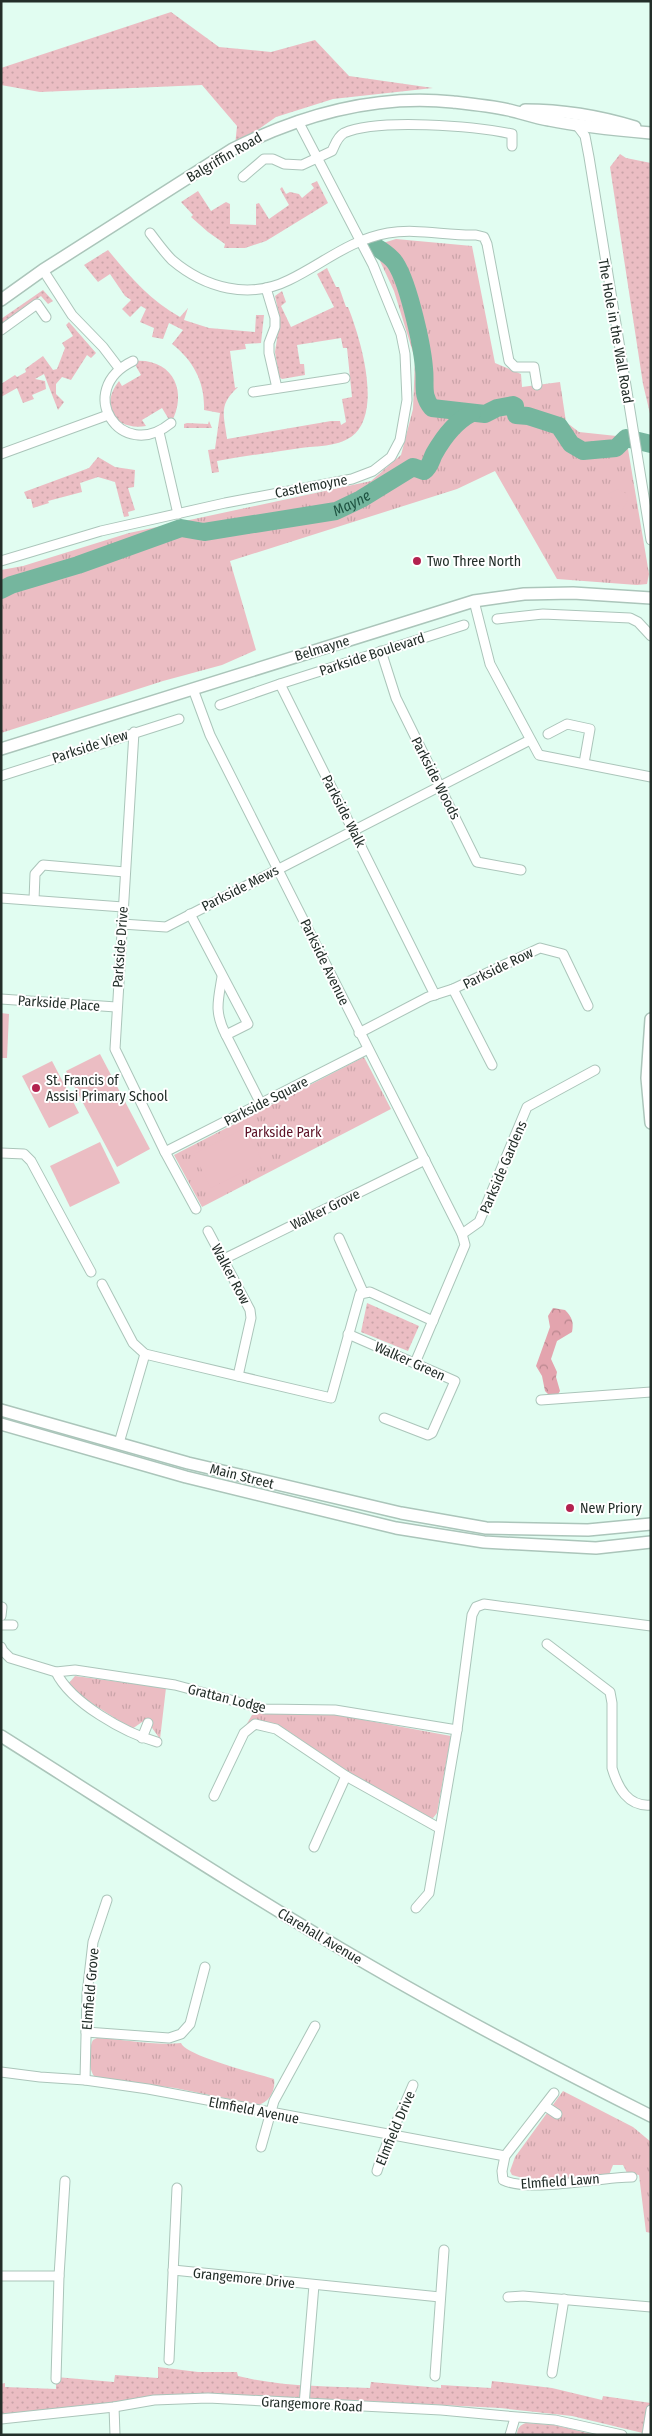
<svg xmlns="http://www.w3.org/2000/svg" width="652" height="2436" font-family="'Fira Sans Condensed',sans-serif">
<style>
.grass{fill:url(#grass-dots)}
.forest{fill:url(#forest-crowns)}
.park{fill:url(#park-tufts)}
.pitch{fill:#ebbdc3}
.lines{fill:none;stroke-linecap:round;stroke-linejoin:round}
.river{stroke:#75b69e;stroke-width:18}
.street-casing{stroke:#abc5ba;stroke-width:11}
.secondary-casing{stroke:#abc5ba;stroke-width:14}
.street{stroke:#fff;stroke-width:9}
.secondary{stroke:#fff;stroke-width:11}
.poi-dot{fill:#b3224f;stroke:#fff;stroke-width:2}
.labels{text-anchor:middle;stroke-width:4;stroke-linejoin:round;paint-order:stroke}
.street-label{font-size:14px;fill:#232e29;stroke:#fff}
.poi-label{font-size:14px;fill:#232e29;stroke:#fff;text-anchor:start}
.park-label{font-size:14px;fill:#5b1126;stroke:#fff}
.water-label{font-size:15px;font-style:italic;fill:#1f5442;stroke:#fff}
</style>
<defs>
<pattern id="grass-dots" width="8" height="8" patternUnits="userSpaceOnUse" patternTransform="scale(1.25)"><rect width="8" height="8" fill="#ebbdc3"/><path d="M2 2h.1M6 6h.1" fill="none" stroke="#c9a3a8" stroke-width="1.8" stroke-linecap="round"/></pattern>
<pattern id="forest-crowns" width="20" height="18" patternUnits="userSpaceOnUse" patternTransform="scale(1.25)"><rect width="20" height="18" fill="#e3a4ae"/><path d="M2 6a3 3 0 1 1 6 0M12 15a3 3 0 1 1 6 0" fill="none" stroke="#b8868e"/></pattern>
<pattern id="park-tufts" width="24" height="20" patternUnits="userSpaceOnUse" patternTransform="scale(1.25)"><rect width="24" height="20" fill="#ebbdc3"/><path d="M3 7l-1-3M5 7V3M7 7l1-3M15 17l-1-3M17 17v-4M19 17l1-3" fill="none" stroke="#c9a3a8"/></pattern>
</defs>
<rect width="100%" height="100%" fill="#e1fdf1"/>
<g class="grass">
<polygon points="171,12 219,47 271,52 315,40 349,76 433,88 333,99 276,117 235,146 237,126 202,85 40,92 1,85 1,68"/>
<polygon points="620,154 626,158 651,163 651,418 643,384 610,167"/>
<polygon points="317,181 328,203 266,241 245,248 224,248 225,244 208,232 191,217 193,215 181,202 198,191 211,211 226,202 230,204 230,224 256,225 256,204 259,203 269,219 289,205 280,189 282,187 286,194 290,192 299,194 302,198 314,188 311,184"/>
<path d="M108,250C130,277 150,300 180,317L188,308L184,320L209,328L255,332L256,315H264L261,343L245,344L246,349L230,351L235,388L238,387C218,405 224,415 227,439L331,421H340L341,425L346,422L342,399L352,397L347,348H343L341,338L297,345L300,364H304L305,375L282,379L279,377L275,352L280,319L275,296L282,291L286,302L281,306L291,327L334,307L317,274L327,268L336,287H339L346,307H348C360,337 384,414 351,437C336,447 316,446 301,448C273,452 245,456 217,461L219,472L212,473L208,450L215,449L220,413L204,410C205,383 194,361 172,344L183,330L169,323L163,339L152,337L154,328L140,322L146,309L141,306L130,317L122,309L131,300L125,296L110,274L98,282L84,265Z"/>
<polygon points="43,290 53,301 48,304 41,296 1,325 1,319"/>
<polygon points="69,322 96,353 91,358 87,355 71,380 62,377 56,384 56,394 64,402 58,410 44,374 35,379 45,381 46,389 32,395 34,399 23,403 17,388 1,397 1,384 15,375 17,377 26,372 25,369 43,356 53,370 57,369 65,348 62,343 73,336 66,325"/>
<path d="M133,361C172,357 189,391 171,423L162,408L142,420L146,426C115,431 99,406 119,381L122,386L141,375Z"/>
<polygon points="209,421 212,428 184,428 184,424 187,423 208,424"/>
<polygon points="98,457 115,467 135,470 134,487 128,488 135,510 128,512 129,516 124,517 115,482 98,477 80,483 82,492 48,501 49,503 33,508 31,499 27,499 24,492 89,468"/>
<polygon points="367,1303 419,1326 408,1351 361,1332"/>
<path d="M158,2367L198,2372H237L238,2376C281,2387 327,2386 370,2388L371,2382L441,2388V2385L491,2388L492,2381L552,2388L602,2400L603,2396L651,2403V2435L572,2416L500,2408L306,2398L259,2401L208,2398L1,2419V2384L5,2383V2387L56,2389V2377L114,2382L115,2375L158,2378Z"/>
<path d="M526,2423L554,2425L596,2435H517C517,2428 520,2425 526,2423Z"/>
</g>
<path class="forest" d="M553,1308L565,1310C572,1317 574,1322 572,1332L557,1341L551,1359L557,1372L556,1377L560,1391L557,1396H550L545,1391L542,1376L536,1366L550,1327L548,1316Z"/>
<g class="park">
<polygon points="396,239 472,246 495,363 521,374 522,387 560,382 566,422 579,432 626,437 649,574 647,584 637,585 557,579 495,471 457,489 230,561 256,650 222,665 163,681 1,733 1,570 23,566 129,533 371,481 401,455 413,409 415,359 394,291 373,246"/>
<polygon points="364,1057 391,1109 202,1207 174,1155"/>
<polygon points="75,1676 166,1688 160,1739 150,1725 142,1722 132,1729 82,1697 68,1684"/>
<polygon points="264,1712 337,1715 451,1736 437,1813 433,1818 426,1817 353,1775 279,1725 264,1722 245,1727 252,1715"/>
<path d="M97,2038C124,2039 156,2046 181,2043C186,2056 258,2074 274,2079C276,2090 269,2103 258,2105L175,2088L96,2078C88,2072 88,2049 93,2040Z"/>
<polygon points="563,2091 633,2127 651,2142 651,2233 646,2232 639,2175 627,2173 623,2165 613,2165 609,2175 530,2180 512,2175 510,2171 515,2157"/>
</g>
<g class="pitch">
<polygon points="618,489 627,494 628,500 622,510 608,494"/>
<polygon points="1,1013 9,1014 7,1058 1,1058"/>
<polygon points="100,1054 150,1149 117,1167 66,1071"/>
<polygon points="52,1061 79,1113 49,1128 22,1076"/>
<polygon points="245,1128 263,1162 211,1188 194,1154"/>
<polygon points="100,1142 120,1183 70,1207 50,1166"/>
</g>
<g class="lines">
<g class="river">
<path d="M376,247C381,250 387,254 392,259C407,274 422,345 424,368C426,385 421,395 432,408L485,414L497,408L513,405L515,406L516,415L528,416L559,426L571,444L583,451L616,448L626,438L651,444"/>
<path id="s1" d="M1,590L11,585L78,565L181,528L204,532L336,511L361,499L413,467L424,471C430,467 431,460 434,454C443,438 456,421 472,413"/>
</g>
<g class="street-casing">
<g id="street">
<polyline points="576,124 585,136 589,157 651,540"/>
<path d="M243,177L264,159H273L284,164L302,165L332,151C335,145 337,137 344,133C378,118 475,126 512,134V146"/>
<path d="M150,233C157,242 164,252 172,260C205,288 249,300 289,280C324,263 349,240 388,233C417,228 447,236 476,235L484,237L487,244L509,361L515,367H534L537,385"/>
<polyline points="43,270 72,315 103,347 119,368"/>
<polyline points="266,288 275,318 275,327 269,343 269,353 277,388"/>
<polyline points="1,330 37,304 46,317"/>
<path d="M133,361C73,390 121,464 171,423"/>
<polyline points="253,392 345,378"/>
<polyline points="159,432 178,514"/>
<polyline points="1,454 108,415"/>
<polyline points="1,561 101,531 225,503 352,479 373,471 391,457 400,440 407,400 405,354 401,334 373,265 298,121"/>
<polyline points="474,601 490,664 539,755 651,777"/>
<polyline points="497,619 543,614 630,618 638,622 651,636"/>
<polyline points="381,651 396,698 477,862 521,870"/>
<polyline points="280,684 464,625"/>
<polyline points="193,689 210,735 462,1234 465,1245 415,1363"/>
<polyline points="220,705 280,684 435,995"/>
<polyline points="134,732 115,1049 165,1152 196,1209"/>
<polyline points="548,734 567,724 590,729 584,763"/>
<polyline points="1,776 179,719"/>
<polyline points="1,898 123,907"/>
<polyline points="34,900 35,874 43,865 125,872"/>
<polyline points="190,914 248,1024 226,1035 261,1104"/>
<polyline points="122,924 166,927 530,740"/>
<path d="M222,977C218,1001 214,1012 226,1035"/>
<polyline points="453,989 492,1065"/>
<polyline points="1,999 116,1007"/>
<polyline points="359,1033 428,997 453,989 540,948 563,954 588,1006"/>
<polyline points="165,1152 368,1049"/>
<polyline points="1,1153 24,1154 31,1161 91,1272"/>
<polyline points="208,1231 250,1310 251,1318 238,1376"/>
<polyline points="462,1234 479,1222 527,1107 595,1070"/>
<polyline points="339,1238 363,1292"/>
<polyline points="224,1259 425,1160"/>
<polyline points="102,1284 133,1343 145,1354 119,1443"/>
<polyline points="348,1334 455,1381 432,1433 428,1435 384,1418"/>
<polyline points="145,1354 331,1398 360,1294 370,1292 433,1321"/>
<polyline points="541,1400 651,1392"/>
<polyline points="1,1616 2,1607"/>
<polyline points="1,1625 13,1625"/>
<path d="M547,1644L610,1692L612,1703V1768C618,1788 628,1807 651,1805"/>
<polyline points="1,1647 3,1651 10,1658 56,1672 75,1670 175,1685 264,1709 335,1710 457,1730"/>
<path d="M56,1672C71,1703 125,1733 157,1742"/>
<polyline points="142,1738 148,1723"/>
<polyline points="214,1796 244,1733 255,1724 276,1729 346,1776 439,1828"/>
<polyline points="314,1847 346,1776"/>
<polyline points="416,1908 429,1893 457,1730 472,1615 476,1607 484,1604 651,1626"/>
<polyline points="86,2032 169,2038 181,2034 190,2024 205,1967"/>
<polyline points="1,2072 40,2077 85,2080 148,2089 505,2156"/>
<polyline points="85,2080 87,1994 93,1942 107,1900"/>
<path d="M554,2093L505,2156L502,2171L503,2180C530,2193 600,2177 632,2177"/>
<polyline points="545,2106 557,2114"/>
<polyline points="261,2147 274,2101 315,2026"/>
<path d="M377,2171C386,2141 401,2114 413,2085"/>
<polyline points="173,2270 440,2297"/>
<polyline points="1,2276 59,2276"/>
<polyline points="508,2297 523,2296 651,2307"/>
<polyline points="169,2360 177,2188"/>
<polyline points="552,2373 564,2299"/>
<polyline points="435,2376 444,2250"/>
<polyline points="56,2379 59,2276 65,2181"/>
<polyline points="304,2405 314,2285"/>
<polyline points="114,2407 115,2435"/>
<polyline points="1,2419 114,2407 154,2400 208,2398 441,2410 506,2416 555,2420 622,2435"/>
<polyline points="510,2435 515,2418"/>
<polyline points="647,2435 651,2410"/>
</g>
</g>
<g class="secondary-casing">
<g id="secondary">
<path d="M525,110C563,110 599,116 635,127"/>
<path d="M1,300L43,270L233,149C301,115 376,94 453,102C471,104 490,106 509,110C522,113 536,118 549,120C583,127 617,130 651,133"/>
<polyline points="1,749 474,601 524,594 573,593 651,598"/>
<polyline points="651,1019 647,1078 651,1123"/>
<polyline points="1,1410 188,1463 401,1513 486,1528 588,1530 651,1524"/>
<polyline points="1,1424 186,1477 396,1528 484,1542 596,1548 651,1542"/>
<path d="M1,1736C123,1813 243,1892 367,1964C460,2018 555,2068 651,2116"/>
</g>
</g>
<use href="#street" class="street"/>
<use href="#secondary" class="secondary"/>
</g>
<g class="poi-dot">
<circle cx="417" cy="561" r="5"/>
<circle cx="36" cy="1088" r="5"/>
<circle cx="570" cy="1508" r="5"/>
</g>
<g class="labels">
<g class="street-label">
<text transform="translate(224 157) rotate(-30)" y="5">Balgriffin Road</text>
<text transform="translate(616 331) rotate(80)" y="5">The Hole in the Wall Road</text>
<text transform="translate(311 486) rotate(-11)" y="5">Castlemoyne</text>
<text transform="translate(322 648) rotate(-17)" y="5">Belmayne</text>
<text transform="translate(372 654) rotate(-18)" y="5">Parkside Boulevard</text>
<text transform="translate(90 746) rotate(-18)" y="5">Parkside View</text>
<text transform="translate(436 778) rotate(63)" y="5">Parkside Woods</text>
<text transform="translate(344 811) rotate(63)" y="5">Parkside Walk</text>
<text transform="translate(240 888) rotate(-27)" y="5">Parkside Mews</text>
<text transform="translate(120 947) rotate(-86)" y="5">Parkside Drive</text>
<text transform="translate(325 962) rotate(64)" y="5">Parkside Avenue</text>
<text transform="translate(498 968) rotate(-26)" y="5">Parkside Row</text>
<text transform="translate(59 1003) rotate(4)" y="5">Parkside Place</text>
<text transform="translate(266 1101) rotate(-27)" y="5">Parkside Square</text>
<text transform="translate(503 1167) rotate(-67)" y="5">Parkside Gardens</text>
<text transform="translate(325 1209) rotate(-26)" y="5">Walker Grove</text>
<text transform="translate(231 1274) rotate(62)" y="5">Walker Row</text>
<text transform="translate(410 1361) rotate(24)" y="5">Walker Green</text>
<text transform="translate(242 1476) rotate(14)" y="5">Main Street</text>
<text transform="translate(227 1698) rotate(14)" y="5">Grattan Lodge</text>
<text transform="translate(320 1936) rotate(31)" y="5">Clarehall Avenue</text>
<text transform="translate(90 1989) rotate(-85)" y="5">Elmfield Grove</text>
<text transform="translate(254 2110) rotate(11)" y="5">Elmfield Avenue</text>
<text transform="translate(395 2128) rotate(-67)" y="5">Elmfield Drive</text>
<text transform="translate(560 2181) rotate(-4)" y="5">Elmfield Lawn</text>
<text transform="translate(244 2278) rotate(6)" y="5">Grangemore Drive</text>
<text transform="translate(312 2404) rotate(3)" y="5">Grangemore Road</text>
</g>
<g class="poi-label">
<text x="427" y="566">Two Three North</text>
<text x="46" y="1085">St. Francis of<tspan x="46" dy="16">Assisi Primary School</tspan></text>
<text x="580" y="1513">New Priory</text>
</g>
<g class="park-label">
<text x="283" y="1137">Parkside Park</text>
</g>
<g class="water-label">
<text dy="5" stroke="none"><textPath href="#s1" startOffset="365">Mayne</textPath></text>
</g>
</g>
<rect width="652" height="2436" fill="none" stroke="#232e29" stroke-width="5"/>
</svg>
